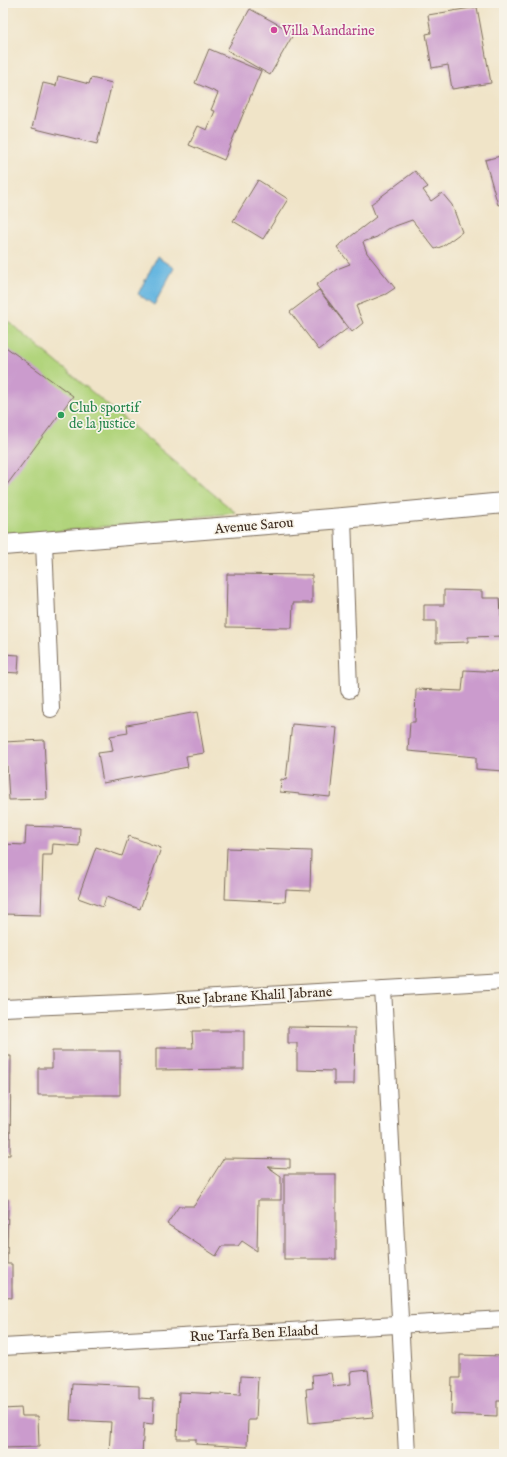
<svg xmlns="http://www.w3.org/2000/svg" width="507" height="1457" font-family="'IM FELL English',serif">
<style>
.green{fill:#b1d47c;stroke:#767f4d}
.water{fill:#65b6e0;stroke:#50707f}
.building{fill:#cb9bcd}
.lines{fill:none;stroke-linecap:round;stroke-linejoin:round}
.minor-casing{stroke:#7a6b5a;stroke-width:18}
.tertiary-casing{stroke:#7a6b5a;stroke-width:22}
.minor{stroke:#fff;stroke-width:16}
.tertiary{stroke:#fff;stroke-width:20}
.hotel-dot{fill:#d1479c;stroke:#f7f3e8;stroke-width:1.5}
.leisure-dot{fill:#2e9e5b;stroke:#f7f3e8;stroke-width:1.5}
.labels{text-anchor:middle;stroke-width:3.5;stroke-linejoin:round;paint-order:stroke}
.hotel-label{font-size:14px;fill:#b23c85;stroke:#f7f3e8;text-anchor:start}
.leisure-label{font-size:14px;fill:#27864d;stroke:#f7f3e8;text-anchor:start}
.street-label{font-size:14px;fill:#3b2a1e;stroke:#f7f3e8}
</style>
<rect width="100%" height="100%" fill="#f7f3e8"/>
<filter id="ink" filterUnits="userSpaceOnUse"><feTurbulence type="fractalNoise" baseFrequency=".025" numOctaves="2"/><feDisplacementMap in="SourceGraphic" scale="8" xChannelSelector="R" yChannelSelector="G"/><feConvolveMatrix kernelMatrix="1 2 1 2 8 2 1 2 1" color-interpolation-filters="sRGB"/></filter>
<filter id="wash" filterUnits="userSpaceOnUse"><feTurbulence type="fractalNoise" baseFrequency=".012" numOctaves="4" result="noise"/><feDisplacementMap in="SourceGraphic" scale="16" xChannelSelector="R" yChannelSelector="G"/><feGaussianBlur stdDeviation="0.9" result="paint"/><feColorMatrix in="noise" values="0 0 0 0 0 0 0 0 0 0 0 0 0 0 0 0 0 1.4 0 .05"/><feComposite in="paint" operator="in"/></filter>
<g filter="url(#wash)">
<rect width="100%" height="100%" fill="#f0e4c8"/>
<polygon class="green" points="3,317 236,513 3,537"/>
<polygon class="water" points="157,257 174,268 154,305 138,294"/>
<g id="blocks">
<g class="building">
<polygon points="477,7 491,83 452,89 448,65 432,68 426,34 431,33 428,15"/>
<polygon points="250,9 294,33 270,75 227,50"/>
<polygon points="209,49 261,71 224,160 189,145 198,126 207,130 215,111 211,110 218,93 195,83"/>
<polygon points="58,76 89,84 91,78 112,83 97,144 32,128 43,83 56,86"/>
<polygon points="504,155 504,203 498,205 485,160"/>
<polygon points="415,171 428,187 423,190 431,201 442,193 452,205 462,232 443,246 435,249 412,220 387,229 377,237 363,242 367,253 395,288 386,294 356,306 363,323 352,332 316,285 337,269 350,264 337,247 376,217 371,204"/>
<polygon points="258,180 288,199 263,239 233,221"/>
<polygon points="319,290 348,328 319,350 290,312"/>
<polygon points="3,345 73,396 6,486 3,485"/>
<polygon points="227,574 312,575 312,603 293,603 292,628 226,627"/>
<polygon points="444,590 482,591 482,598 500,598 501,616 504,616 504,636 468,637 468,642 436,643 436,621 424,621 424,605 444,605"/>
<polygon points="3,654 19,655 18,673 3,672"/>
<polygon points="464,670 504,672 504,771 476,769 476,757 408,751 410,722 415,722 416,689 462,691"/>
<polygon points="197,712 204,753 186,756 188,767 103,783 98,753 113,751 110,736 128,733 127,725"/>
<polygon points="292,724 337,728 330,797 280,792 281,779 286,780"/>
<polygon points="44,740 47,799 9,800 7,766 3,766 3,742"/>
<polygon points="26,826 80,828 79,846 53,844 52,855 43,855 41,915 3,914 3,844 25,845"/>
<polygon points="129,836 161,848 140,909 106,897 103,907 78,898 96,847 122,856"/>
<polygon points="227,848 311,851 310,891 286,890 285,902 225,899"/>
<polygon points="288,1027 355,1028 354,1084 334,1084 334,1071 297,1070 297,1043 288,1043"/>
<polygon points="192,1031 244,1031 244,1069 156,1070 156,1048 193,1048"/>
<polygon points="52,1051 120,1051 120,1095 38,1095 38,1068 52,1068"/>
<polygon points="3,1056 11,1056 10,1155 3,1155"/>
<polygon points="224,1158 290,1159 290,1168 268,1167 281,1176 281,1200 258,1200 257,1251 242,1241 238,1246 222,1246 216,1256 167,1224 179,1206 194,1206"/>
<rect x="284" y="1174" width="52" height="85"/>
<polygon points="3,1199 8,1199 7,1264 12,1264 12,1298 3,1297"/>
<polygon points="460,1355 504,1356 504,1401 497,1401 497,1416 451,1414 452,1378 460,1378"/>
<polygon points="368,1370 373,1417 309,1423 306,1389 313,1388 312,1375 331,1373 333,1386 351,1384 350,1372"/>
<polygon points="241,1376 258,1377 256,1420 248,1420 247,1447 196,1444 196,1439 177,1439 179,1392 240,1395"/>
<polygon points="72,1383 139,1386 139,1398 154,1399 153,1424 144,1423 142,1454 109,1452 111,1422 70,1420"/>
<polygon points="21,1408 22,1416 38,1416 39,1447 3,1448 3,1409"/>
</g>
</g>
</g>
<g filter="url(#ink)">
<use href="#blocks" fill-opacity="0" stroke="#7a6b5a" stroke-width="1"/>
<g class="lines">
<g class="minor-casing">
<g id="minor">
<polyline points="343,518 349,690"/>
<polyline points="44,543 51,709"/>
<polyline points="383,988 407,1454"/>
<polyline points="3,1008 149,1002 504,981"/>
<polyline points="3,1347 504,1319"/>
</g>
</g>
<g class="tertiary-casing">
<polyline id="tertiary" points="3,545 343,518 504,503"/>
</g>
<use href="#minor" class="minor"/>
<use href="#tertiary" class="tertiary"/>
</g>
</g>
<circle class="hotel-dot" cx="274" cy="30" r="4"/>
<circle class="leisure-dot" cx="61" cy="415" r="4"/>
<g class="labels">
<g class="hotel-label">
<text x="282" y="35">Villa Mandarine</text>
</g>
<g class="leisure-label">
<text x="69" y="412">Club sportif<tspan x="69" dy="16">de la justice</tspan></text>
</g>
<g class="street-label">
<text transform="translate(254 525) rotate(-5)" y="5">Avenue Sarou</text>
<text transform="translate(254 995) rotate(-3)" y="5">Rue Jabrane Khalil Jabrane</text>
<text transform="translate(254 1333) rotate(-3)" y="5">Rue Tarfa Ben Elaabd</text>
</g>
</g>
<rect width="507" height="1457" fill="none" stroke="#f7f3e8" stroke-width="16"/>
</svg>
